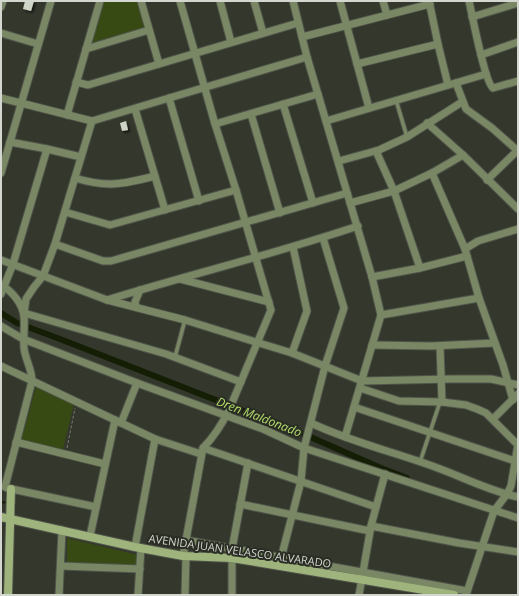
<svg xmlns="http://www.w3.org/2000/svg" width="519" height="596" font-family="'Open Sans',sans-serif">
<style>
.green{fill:#384a14}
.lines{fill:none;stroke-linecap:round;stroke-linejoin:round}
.stream{stroke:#141e04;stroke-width:2}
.canal{stroke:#141e04;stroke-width:6}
.building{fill:#ced4c6;filter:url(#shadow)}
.lane-casing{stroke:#50544a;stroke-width:5.5}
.street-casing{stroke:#50544a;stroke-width:9}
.secondary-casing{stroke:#50544a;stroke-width:10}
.path{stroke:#777b71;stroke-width:1;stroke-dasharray:3 2;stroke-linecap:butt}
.lane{stroke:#798764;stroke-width:3.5}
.street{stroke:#798764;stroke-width:7}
.secondary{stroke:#9eb47c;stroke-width:8}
.labels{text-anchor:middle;stroke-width:4;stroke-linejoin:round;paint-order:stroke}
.street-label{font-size:11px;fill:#d4d7d0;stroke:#292d23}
.water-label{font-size:12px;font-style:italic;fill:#b4dd6b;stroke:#292d23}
</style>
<defs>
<filter id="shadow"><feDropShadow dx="2" dy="2" stdDeviation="1" flood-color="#0009"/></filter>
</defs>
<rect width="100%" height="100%" fill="#33372c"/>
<g class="green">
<polygon points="102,1 139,1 147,29 90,45"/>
<polygon points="36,387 74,403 63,450 21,441"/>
<polygon points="67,538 138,555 137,566 67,564"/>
</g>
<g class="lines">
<g class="stream">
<polyline points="1,502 8,503"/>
<polyline points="14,505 15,505 14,514"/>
</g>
<polyline class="canal" points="1,313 17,323 60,339 308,436 381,468 407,478"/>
</g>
<g class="building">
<polygon points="25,1 34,1 31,11 23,9"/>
<polygon points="126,121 128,130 122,131 120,123"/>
</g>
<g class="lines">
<g class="lane-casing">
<g id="lane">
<polyline points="396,100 407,137"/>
<polyline points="175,357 185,320"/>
<polyline points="420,462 440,402"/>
</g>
</g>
<g class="street-casing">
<g id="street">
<polyline points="141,1 159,64"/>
<path d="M180,1L215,124L236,190L271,310L229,410C222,424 214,437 203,448L183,556"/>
<polyline points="220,1 231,42"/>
<polyline points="254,1 263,33"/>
<polyline points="293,1 307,57 372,277 381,315 345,437"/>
<polyline points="340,1 369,108"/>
<polyline points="383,1 387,15"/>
<polyline points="429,1 438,44 448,85"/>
<path d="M469,1C472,14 485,83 493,88L518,81"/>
<polyline points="1,7 3,1"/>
<polyline points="472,17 518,3"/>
<polyline points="1,33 38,44"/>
<polyline points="302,37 430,4"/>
<polyline points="86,49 149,30"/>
<polyline points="481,55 518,42"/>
<polyline points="357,64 438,44"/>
<polyline points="76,82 88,85 298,23"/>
<polyline points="456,83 466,109 492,128 518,151"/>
<polyline points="1,98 92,121 307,57"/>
<polyline points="169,98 199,201"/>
<polyline points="283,104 313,203"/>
<polyline points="135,109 165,210"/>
<polyline points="251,114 280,213"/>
<polyline points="67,115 100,1"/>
<polyline points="92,121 55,244 43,276 34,287 26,299 24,313 166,354 241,382"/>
<polyline points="326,121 486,74"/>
<polyline points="427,123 463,155 518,209"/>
<polyline points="215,124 318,94"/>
<polyline points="10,142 47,149 81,157"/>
<polyline points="376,151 394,191 420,268"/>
<polyline points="339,161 379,150 407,137 462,102"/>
<polyline points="1,173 51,1"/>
<polyline points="432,173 465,249 479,298 503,365 513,400"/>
<path d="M75,178C107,188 124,184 155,176"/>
<polyline points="487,180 518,150"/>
<polyline points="350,203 394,191 432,173 463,155"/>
<polyline points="65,212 110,225 236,190"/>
<polyline points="55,244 103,261 111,261 347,193"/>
<polyline points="465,249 478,241 518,229"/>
<polyline points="1,260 107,300 185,320 259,343 292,353 362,381 451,379 491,379 518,385"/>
<polyline points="372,277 420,268 467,256"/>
<polyline points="180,279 269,302"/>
<path d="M1,285C12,291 23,304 24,317C25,327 23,337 24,348C25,359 32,369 32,381L5,487"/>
<polyline points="1,294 13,264 47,149"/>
<path d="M107,300C191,274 275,254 358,226"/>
<polyline points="136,307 135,302 140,290"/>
<polyline points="381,315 479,298"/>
<polyline points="1,326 23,339 137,383 263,429 304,448 518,518"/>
<polyline points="372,345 431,346 495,343"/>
<polyline points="440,346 442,402"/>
<polyline points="292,353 307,311 293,247"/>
<polyline points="1,366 155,439 201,454"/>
<polyline points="360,388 399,401 442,402 466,405 477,409 486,413 517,444"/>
<polyline points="354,407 515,461"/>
<polyline points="493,419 518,394"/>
<polyline points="121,423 137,383"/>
<path d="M311,423C351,442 394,452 435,467C463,477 489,491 518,497"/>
<polyline points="16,442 105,464"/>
<polyline points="203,448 376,507"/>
<polyline points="7,488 96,507"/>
<polyline points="240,504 370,531"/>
<polyline points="371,526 459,543 518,552"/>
<polyline points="90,536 115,420"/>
<polyline points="185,540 467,591"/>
<polyline points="135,547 155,439"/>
<polyline points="61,566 140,569"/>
<polyline points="279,566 301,481 304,448 325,366 344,308 323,238"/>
<polyline points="59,595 62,530"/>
<polyline points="138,595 141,548"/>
<polyline points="185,595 186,556"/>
<polyline points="232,595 232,549 248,463"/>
<polyline points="359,595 371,526 385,474"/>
<polyline points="466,595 494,511 507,494 511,486 518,444"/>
</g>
</g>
<g class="secondary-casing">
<g id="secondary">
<polyline points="1,517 135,547 183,556 232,558 454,595"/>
<polyline points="8,595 11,489"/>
</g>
</g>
<polyline class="path" points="67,448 75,408"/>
<use href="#lane" class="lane"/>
<use href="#street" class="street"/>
<use href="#secondary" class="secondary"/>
</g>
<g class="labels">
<g class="street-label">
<text transform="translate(240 551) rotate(8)" y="4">AVENIDA JUAN VELASCO ALVARADO</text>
</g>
<g class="water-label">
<text transform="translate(259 417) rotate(21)" y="4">Dren Maldonado</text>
</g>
</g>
<rect width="519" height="596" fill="none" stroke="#d4d7d0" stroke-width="4"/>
</svg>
